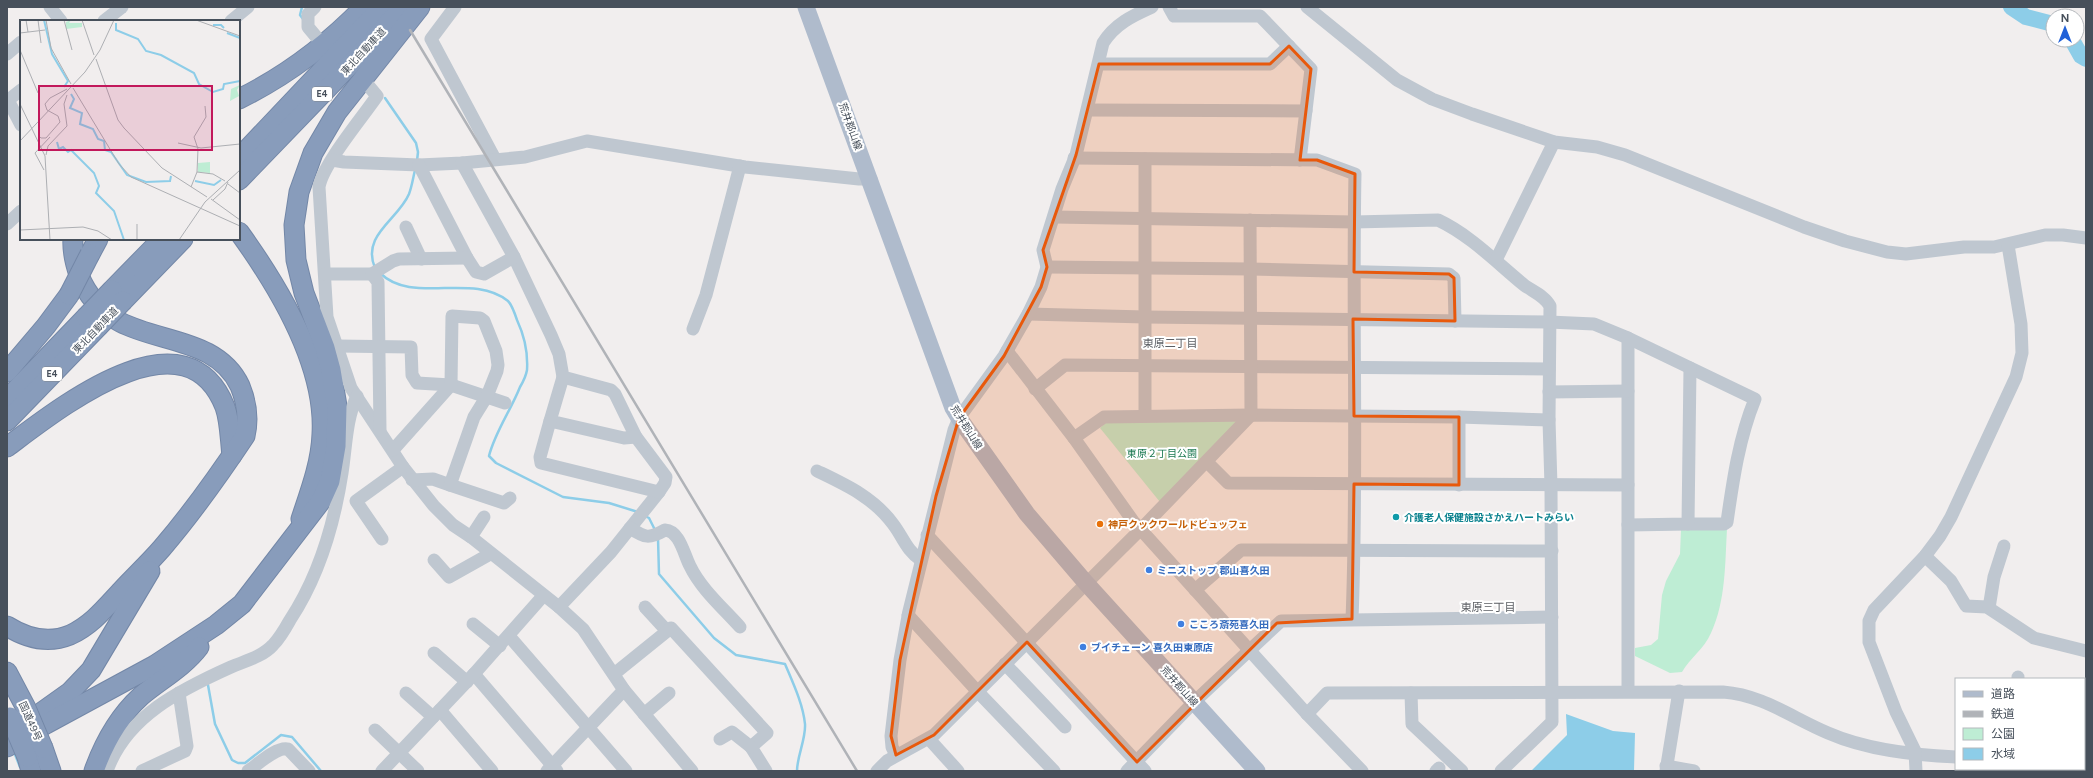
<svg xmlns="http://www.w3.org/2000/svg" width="2093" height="778" font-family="Figtree,'Noto Sans JP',sans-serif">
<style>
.green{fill:#beedd4}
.water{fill:#8dcde8}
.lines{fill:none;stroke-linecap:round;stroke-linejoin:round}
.stream{stroke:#8dcde8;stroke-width:2.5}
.river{stroke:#8dcde8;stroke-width:16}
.highway-casing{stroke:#7387a7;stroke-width:21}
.minor{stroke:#bfc7d0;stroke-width:13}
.major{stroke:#afbbcc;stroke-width:17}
.highway{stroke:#889cbb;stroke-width:19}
.rail{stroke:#b0b3b8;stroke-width:2.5}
.highway-bridge-casing{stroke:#7387a7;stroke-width:21;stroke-linecap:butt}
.highway-bridge{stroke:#889cbb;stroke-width:19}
.marked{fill:#e8590c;fill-opacity:0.2;stroke:#e8590c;stroke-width:3;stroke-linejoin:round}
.culture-dot{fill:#0f9aa8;stroke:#fff;stroke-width:1.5}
.food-dot{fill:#e8710a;stroke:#fff;stroke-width:1.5}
.shop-dot{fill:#3f7fe0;stroke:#fff;stroke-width:1.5}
.labels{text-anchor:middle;stroke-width:4;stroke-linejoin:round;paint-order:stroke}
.shield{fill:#fff;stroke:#7e848c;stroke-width:1}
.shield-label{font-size:9px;font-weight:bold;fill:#47505b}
.street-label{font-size:10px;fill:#47505b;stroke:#fff}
.park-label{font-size:10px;fill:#1b7952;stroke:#fff}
.culture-label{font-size:10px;font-weight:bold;fill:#0d838f;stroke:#fff;text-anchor:start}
.food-label{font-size:10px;font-weight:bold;fill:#c56008;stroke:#fff;text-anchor:start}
.shop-label{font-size:10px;font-weight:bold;fill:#366cbe;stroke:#fff;text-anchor:start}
.neighbourhood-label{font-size:11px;fill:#5b5e63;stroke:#fff}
.inset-river{fill:none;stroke:#8dcde8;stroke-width:2}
.inset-road{fill:none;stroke:#adafb3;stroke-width:1}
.view{fill:#c2185b;fill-opacity:0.15;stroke:#c2185b;stroke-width:2}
.inset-edge{fill:none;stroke:#47505b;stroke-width:2}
</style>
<rect width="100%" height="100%" fill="#f1eeee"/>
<g class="green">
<polygon points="1240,420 1160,502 1100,428 1108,421"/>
<path d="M1681,529H1727C1725,563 1726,601 1711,633C1704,649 1690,658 1682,672L1670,673L1635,656V648L1651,645L1658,639L1662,595L1666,581L1680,554Z"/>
</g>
<polygon class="water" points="1566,714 1613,731 1635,733 1634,771 1531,771 1567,735"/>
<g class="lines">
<g class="stream">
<polyline points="302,7 300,15 303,19"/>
<polyline points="385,98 416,143 418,152 417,161"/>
<path d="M375,268C361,235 398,220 409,194C412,186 413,178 415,170"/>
<path d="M380,273C412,305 472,272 508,301C512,305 515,314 517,320C524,335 528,354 527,370C526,376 523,382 520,387C511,410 495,432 489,456L496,463L563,497L609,503L638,512"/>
<polyline points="645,516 649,518 655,530"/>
<path d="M658,538L659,574L714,638L736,655L785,664C793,683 803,704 805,724C806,739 797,756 797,771"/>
<polyline points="208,685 215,724 232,760 238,763 245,763 281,735 292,737 321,771"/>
<polyline points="14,752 20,767"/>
</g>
<g class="river">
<polyline points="2011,7 2026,17 2053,24"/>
<polyline points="2072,40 2081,56 2086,59"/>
</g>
<g class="highway-casing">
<g id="highway">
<path d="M239,99C286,76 327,45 364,7"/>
<polyline points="239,158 382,7"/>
<polyline points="239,180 349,66 403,7"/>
<path d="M239,232C278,286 326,365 322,434C321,463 310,492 301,519"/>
<polyline points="90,254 98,239"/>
<polyline points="112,290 162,239"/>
<polyline points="123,301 183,239"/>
<polyline points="7,372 46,326 69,295"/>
<polyline points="7,399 86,317"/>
<polyline points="7,421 98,327"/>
<path d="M7,447C57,410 185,306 225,407C230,421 230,439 232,455"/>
<path d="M7,626C26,638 48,644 70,635C92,625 106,607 122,590C135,576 149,563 162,548C192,513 219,475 245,436C249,419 247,403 240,386C218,339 160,343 120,322C102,313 86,294 79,275C75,263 72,252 73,239"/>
<polyline points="7,672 26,708"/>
<polyline points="25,724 70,692 91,670 150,571"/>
<polyline points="7,747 46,724 155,665 216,625 242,604 321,501 330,481 336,446 337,406 331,370 325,348 304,293 296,260 294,225 299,192 313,153 337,112 420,7"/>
<polyline points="43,748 51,771"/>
<polyline points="27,757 31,771"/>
<path d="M94,771C104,743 118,717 141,696C160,680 184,667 199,647"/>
</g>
</g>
<g class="minor">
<polyline points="50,7 61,21"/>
<polyline points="315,7 308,14 308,27 318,39"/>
<polyline points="455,7 431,39 495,159"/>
<polyline points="1169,7 1174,16 1260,16 1311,69 1300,160"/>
<polyline points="1307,7 1397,80 1432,99 1472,114 1554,142 1597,147 1625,155 1804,227 1845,241 1887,252 1906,254 1964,247 1994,247 2045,235 2063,235 2086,238"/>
<polyline points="104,21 122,7"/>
<polyline points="231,21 248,7"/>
<polyline points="7,54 21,42"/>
<polyline points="1099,64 1270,64 1289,46"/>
<path d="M367,84L377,96C362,118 323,164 319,187L327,317L351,388L403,467L434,506L453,525L471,537L559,607L583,629L624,690L692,771"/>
<polyline points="8,100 21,125"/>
<polyline points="7,101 21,90"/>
<polyline points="1088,110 1306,111"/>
<path d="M1074,158L1317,160L1355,174C1352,322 1358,471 1352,619"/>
<polyline points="332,160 344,162 419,165 462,163 525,157 587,141 745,167 859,179 871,179"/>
<polyline points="462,163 514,257 551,335 559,354 563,377 611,390 615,394 636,437 666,477 665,483 659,492 611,552 559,607"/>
<polyline points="419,165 467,258 476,272 484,274 514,257"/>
<path d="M1054,217L1354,222L1438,220C1470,235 1496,262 1524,285C1532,291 1545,296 1550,306L1549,420L1551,486L1552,722L1501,771"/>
<polyline points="7,224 21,211"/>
<polyline points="406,227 421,259"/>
<polyline points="1496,260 1554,142"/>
<polyline points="1047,267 1251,269 1449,274 1454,278 1455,321"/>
<polyline points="325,274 372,274 393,261 399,259 467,258"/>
<polyline points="372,274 378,282 380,430"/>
<path d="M1028,314L1145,317L1549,322L1594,324L1628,338L1755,399C1739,438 1733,480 1727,522L1724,524H1688"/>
<polyline points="693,329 706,295 740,166"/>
<polyline points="1628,338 1628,691"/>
<polyline points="337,346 411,347 412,375 417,383 451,385 505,403"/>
<polyline points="1007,351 1074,438 1133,521 1307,714 1362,771"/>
<polyline points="563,377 550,421 624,438 636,437"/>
<polyline points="1035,389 1065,365 1549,369"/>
<polyline points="1549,392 1628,391"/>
<polyline points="1145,416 1145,159"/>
<polyline points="1459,417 1459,485"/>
<polyline points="550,421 540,457 541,463 659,492"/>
<polyline points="1074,438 1104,417 1251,415 1459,417 1549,420"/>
<polyline points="393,450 451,385 452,316 480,318 484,321 496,351 498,365 497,371 487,396 474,417 450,485 433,479 412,480"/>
<polyline points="1207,462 1228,483 1628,485"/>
<path d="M817,471C846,485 873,497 893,524C903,537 906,550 921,560"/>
<polyline points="450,485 504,503 510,498"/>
<polyline points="1628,525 1688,524 1690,368"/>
<path d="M630,528C645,538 649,539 665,530C680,531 684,555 690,566C701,589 723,608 740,627"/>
<polyline points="927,535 1145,771"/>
<polyline points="471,537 484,517"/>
<polyline points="382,539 356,501 403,467"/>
<polyline points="1925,556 1951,581 1966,606 1987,607 2034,638 2086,651"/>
<polyline points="434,560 449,577 490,554"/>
<polyline points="1195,590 1241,550 1552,551"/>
<polyline points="645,607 667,631"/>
<polyline points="1989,608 1994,577 2004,546"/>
<polyline points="908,615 978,692 1054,771"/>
<polyline points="473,624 500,646"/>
<polyline points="509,636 626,771"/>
<polyline points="434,653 467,682"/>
<polyline points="1005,664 1065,727"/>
<polyline points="474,674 557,771"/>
<polyline points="614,674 671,628 767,733 751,747 766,771"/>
<polyline points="2018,679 2018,677"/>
<polyline points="406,693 433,717"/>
<polyline points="1411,693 1412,724 1462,771"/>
<polyline points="440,710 492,771"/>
<polyline points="644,714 669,693"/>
<path d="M1307,714L1327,693L1723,692C1763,695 1792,718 1828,733C1867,750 1913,755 1956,757"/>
<polyline points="375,730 418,771"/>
<polyline points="2084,735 2086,735"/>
<polyline points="720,739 732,732 751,747"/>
<polyline points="929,739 958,771"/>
<path d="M896,755L892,747L891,736L900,660L909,611L954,430L959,418L1004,356L1028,314L1041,287L1047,267L1043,250L1062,189L1076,155L1103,43C1115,24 1132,16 1152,7"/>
<polyline points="1666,766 1694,771"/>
<path d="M107,771C126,716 182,689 231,667C245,661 262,657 273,645C280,638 285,629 290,620C319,576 334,525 342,473C346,448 346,419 357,396"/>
<polyline points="142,771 185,751 187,746 179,693"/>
<path d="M248,771C257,765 277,746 288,749L309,771"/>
<polyline points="382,771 474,674 543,596"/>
<polyline points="547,771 624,690"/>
<polyline points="877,771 887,761 934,735 1141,529 1251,415 1250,220"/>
<polyline points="1127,771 1194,702 1281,621 1552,617"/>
<polyline points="1436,771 1439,768"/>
<polyline points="1666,771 1679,691"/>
<polyline points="1916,771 1915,751 1896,712 1869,642 1869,621 1874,610 1925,556 1940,536 1951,517 2016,377 2022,353 2021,324 2008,245"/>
</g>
<polyline class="major" points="806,7 953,408 959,418 1027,514 1086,583 1257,771"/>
<use href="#highway" class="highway"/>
<polyline class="rail" points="410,30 857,771"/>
<g class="highway-bridge-casing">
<g id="highway-bridge">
<polyline points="69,295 90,254"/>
<polyline points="86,317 112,290"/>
<polyline points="98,327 123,301"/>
<polyline points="26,708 43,748"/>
<polyline points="10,717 27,757"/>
</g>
</g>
<use href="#highway-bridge" class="highway-bridge"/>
</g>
<path class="marked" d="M1289,46L1311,69L1300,160H1317L1355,174L1354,272L1449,274L1454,278L1455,321L1353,319L1354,416L1459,417V485L1354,484L1352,619L1277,623L1137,762L1027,642L934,735L896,755L891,736L900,660L936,496L959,418L1004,356L1041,287L1047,267L1043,250L1076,155L1099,64H1270Z"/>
<circle class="culture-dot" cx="1396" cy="517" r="4"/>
<circle class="food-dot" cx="1100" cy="524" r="4"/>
<g class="shop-dot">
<circle cx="1149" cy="570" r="4"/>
<circle cx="1181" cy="624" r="4"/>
<circle cx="1083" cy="647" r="4"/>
</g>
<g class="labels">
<g class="shield">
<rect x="312" y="87" width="20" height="14" rx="3"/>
<rect x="42" y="367" width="20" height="14" rx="3"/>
</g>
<g class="shield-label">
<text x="322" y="97">E4</text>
<text x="52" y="377">E4</text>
</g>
<g class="street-label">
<text transform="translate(363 51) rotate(-47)" y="4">東北自動車道</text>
<text transform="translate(851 126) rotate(70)" y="4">荒井郡山線</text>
<text transform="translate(95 330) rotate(-46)" y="4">東北自動車道</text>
<text transform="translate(967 427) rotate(58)" y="4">荒井郡山線</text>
<text transform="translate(1180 686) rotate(48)" y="4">荒井郡山線</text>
<text transform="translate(31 721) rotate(66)" y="4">国道49号</text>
</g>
<g class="park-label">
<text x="1162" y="457">東原２丁目公園</text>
</g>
<g class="culture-label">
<text x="1404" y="521">介護老人保健施設さかえハートみらい</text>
</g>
<g class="food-label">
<text x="1108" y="528">神戸クックワールドビュッフェ</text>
</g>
<g class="shop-label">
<text x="1157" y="574">ミニストップ 郡山喜久田</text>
<text x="1189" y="628">こころ斎苑喜久田</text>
<text x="1091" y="651">ブイチェーン 喜久田東原店</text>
</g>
<g class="neighbourhood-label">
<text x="1170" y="347">東原二丁目</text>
<text x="1488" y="611">東原三丁目</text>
</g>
</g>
<g transform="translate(20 20)">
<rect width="220" height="220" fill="#f1eeee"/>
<path d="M51,0L49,3H62V7L46,9V2ZM220,65L217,70L219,76L210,81L211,69ZM190,142V153L178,152V143Z" fill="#beedd4"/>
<path class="inset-river" d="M24,0L32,34L48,61L44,67M96,3V10L118,19L126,31L141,35L174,53L179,64L193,72L203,69L204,64L220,61M193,5H201L204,8M207,13L220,18M51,74L54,79L50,88L62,93L60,104L73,109L78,119L84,121L85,130L91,132L107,155L126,162L150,161L151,156M37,122L39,129L43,127L48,132L51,130L74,153L79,166L76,173L94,191L104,220M175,161L194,165L201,160"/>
<path class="inset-road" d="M6,0L8,12M18,0L21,23M26,0L31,28L51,64M44,0L52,30M62,0L74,35M176,0L220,16M0,13L25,10M0,30L18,73M76,39L98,100L104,108L142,148L187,177M53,68L99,144L111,157L220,206M0,84L25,136L30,220M18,115L21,118H26L40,102L38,96L27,90L25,84L30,78L47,69M0,121L65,52L80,30L94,0M158,123L181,128L220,124M26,135L28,126L47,106L44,84L47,75M24,150L15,133L30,117M177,152L178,129L174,117L186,97L185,86M208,164L220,173M171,167L177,152L193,154L205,161M191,179L220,200M193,180L205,169L208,162M117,204V220M0,210L63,207L78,211L92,220M159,220L185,182L220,150"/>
<path class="view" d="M19,66H192V130H19Z"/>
<rect width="220" height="220" class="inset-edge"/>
</g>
<rect width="2093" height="778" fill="none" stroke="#47505b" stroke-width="16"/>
<rect x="1955" y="678" width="130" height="92" fill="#ffffff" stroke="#b5b9bd"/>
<rect x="1963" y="691" width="20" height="6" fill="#afbbcc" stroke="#b5b9bd"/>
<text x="1991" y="698" font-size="12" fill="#47505b">道路</text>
<rect x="1963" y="711" width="20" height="6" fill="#b0b3b8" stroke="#b5b9bd"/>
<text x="1991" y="718" font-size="12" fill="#47505b">鉄道</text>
<rect x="1963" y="728" width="20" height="12" fill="#beedd4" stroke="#b5b9bd"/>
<text x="1991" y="738" font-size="12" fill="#47505b">公園</text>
<rect x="1963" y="748" width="20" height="12" fill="#8dcde8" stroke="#b5b9bd"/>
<text x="1991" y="758" font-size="12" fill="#47505b">水域</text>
<g transform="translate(2065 28)"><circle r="19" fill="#ffffff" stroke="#b5b9bd"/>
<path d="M0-3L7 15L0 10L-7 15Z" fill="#2161d8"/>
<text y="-6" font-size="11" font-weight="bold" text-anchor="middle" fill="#47505b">N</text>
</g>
</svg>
